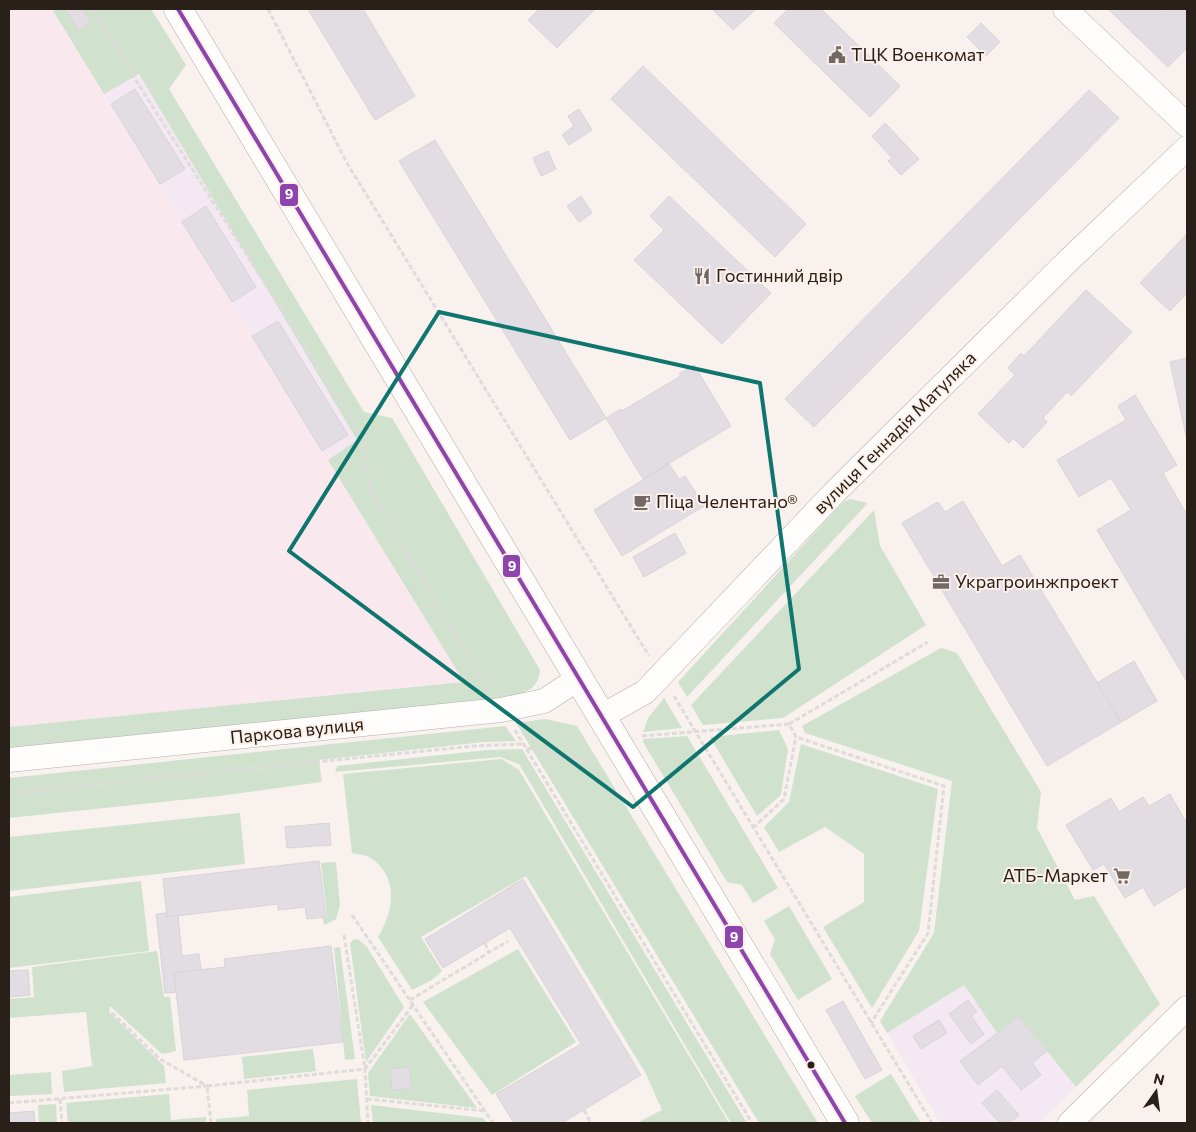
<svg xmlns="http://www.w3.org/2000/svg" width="1196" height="1132" font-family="Commissioner,sans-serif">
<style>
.commercial{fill:#f4e9f3}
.industrial{fill:#f9e8ed}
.green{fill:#d0e2ce}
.building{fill:#e2dde3;stroke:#d8d3d7}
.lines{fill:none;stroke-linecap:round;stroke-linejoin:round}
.minor-casing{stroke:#b5ada9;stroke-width:25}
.secondary-casing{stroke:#b5ada9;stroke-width:29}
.path{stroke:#dedbda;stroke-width:3;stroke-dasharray:5 2.5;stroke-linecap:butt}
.minor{stroke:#fefdfc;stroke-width:24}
.secondary{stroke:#fefdfc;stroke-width:28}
.bus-1-casing{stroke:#fcf0ea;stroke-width:8}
.bus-1{stroke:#8e44ad;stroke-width:4}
.marked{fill:none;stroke:#0f766e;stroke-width:4;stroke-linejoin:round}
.bus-dot{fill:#2a201a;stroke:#fcf0ea;stroke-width:2}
.labels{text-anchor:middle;stroke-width:4;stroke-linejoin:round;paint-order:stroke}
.poi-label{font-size:18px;fill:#2a201a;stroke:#fcf0ea;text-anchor:start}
.street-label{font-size:18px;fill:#2a201a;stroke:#fcf0ea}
.line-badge{stroke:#fcf0ea;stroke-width:2}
.badge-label{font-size:14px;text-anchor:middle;font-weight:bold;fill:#fff}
</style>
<rect width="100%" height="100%" fill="#f8f1ee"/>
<g class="commercial">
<polygon points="139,73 358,441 328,460 104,94"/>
<polygon points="964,985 997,1033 1019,1017 1076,1087 1040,1123 940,1123 887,1033"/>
</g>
<polygon class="industrial" points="9,9 52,9 464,682 9,727"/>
<g class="green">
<path d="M52,9H151L186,65L169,89L364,412L392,418L540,670C538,697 511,695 489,699L9,750V727L464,682L328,460L357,440L139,74L104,94Z"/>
<polygon points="850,499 868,503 687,697 678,682 842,503"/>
<polygon points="874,510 880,546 926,625 783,718 703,725 691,705"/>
<polygon points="941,648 957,653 1041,792 1037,828 1075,900 1094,896 1160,1004 1076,1087 1019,1017 997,1033 964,985 887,1033 880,1021 934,933 952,781 805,733 802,726"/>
<polygon points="664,698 682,728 643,732 648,718"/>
<polygon points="545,719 577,726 818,1123 759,1123 516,723"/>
<polygon points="505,726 516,741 484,742 319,760 322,782 219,796 9,818 9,778"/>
<polygon points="779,730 788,749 781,795 757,816 710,737"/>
<polygon points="687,736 778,888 753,903 742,885 727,882 643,742 643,739"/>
<polygon points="801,744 938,789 919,931 872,1008 823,927 864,902 864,854 825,827 779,852 764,827 789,802"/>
<polygon points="522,749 747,1123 731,1123 519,764 500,757 335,772 337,766 487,750"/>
<path d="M502,759L519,770L729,1123H637L662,1110L646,1074L526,876L421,937L442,971L432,980L412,990L378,937C393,912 400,878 371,858C366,855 357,854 352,853L343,774Z"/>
<polygon points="240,813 245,864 9,891 9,837"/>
<polygon points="336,862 340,905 336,919 324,925 323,918 327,917 321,863"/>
<polygon points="141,881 149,951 9,968 9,897"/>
<polygon points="789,906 832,979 798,1000 770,954 775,939 764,921"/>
<polygon points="354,939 359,940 367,947 404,1007 366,1062 350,943"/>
<polygon points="340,947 355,1059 345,1060 334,948"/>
<polygon points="518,949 576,1042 492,1095 423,1002"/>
<polygon points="157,951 164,997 170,997 176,1051 162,1054 110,1006 109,1012 164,1066 166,1083 64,1092 62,1071 92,1066 86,1012 9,1018 9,999 34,997 32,967"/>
<polygon points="410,1014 477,1108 370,1096 368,1073"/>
<polygon points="313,1049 316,1071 244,1079 242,1057"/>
<polygon points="51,1072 52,1094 10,1096 9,1075"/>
<polygon points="891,1074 921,1123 872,1123 855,1096"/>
<polygon points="357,1079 361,1123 216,1123 216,1119 249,1116 247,1090"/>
<polygon points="169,1094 171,1120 206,1117 206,1123 68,1123 66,1103"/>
<polygon points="56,1104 57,1123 39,1123 38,1105"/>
<polygon points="371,1105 483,1118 487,1123 373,1123"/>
</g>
<g class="building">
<polygon points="65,9 82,9 91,22 79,30"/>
<polygon points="308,9 363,9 415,96 375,120"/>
<polygon points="539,9 595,9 557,48 528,20"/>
<polygon points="712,9 756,9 733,30"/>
<polygon points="788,9 821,9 900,86 870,117 774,23"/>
<polygon points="1108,9 1160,9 1162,12 1165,9 1187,9 1187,48 1168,67"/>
<polygon points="981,23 1000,42 986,56 967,37"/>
<polygon points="643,66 806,224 775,257 611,99"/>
<polygon points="135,89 185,169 160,184 111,104"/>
<polygon points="1089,90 1119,118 814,427 785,399"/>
<polygon points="579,109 592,130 569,145 562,135 574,126 568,116"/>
<polygon points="885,123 919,159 901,175 888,161 892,158 872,136"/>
<polygon points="435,140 606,418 570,440 399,161"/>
<polygon points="548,151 556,169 541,176 533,158"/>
<polygon points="581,196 592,213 579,222 567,206"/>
<polygon points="669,196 771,293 722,344 634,260 664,230 650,216"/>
<polygon points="206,206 256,287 232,302 182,222"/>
<polygon points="1187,234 1187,293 1170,311 1140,283"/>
<polygon points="1086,290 1132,332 1071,396 1067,392 1043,418 1047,422 1023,448 1013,438 1009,443 978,414 1015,375 1008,368 1021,353 1024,356"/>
<polygon points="278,321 348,435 322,451 252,336"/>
<polygon points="1187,358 1187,440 1170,362"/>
<polygon points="694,365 731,426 643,479 606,418 621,409 622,411 681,376 679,374"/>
<polygon points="1135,395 1177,465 1163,473 1187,515 1186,680 1097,530 1131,510 1111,478 1079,497 1057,460 1126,420 1118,406"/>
<polygon points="669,464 679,479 685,476 704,506 622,556 594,510"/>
<polygon points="963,501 1002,566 1020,555 1121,722 1047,766 902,523 938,502 945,512"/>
<polygon points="675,533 686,553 644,577 633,557"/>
<polygon points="1134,661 1157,701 1121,722 1097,683"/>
<polygon points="1170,794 1187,824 1187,886 1154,906 1143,887 1125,898 1104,864 1093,870 1066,825 1111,798 1119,812 1143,797 1149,806"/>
<polygon points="329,823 331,845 287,848 285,827"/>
<polygon points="319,861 326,917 307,919 305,907 278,910 278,904 167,917 163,879"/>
<polygon points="523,879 641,1075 562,1123 514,1123 496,1094 581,1044 510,928 443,968 425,939"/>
<polygon points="167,913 167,917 178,915 182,956 199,954 201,970 174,973 176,992 165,993 156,914"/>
<polygon points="331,946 343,1042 184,1060 174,973 225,967 224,959"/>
<polygon points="28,970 30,995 9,997 9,971"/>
<polygon points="968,1000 977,1012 971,1016 984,1034 971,1044 949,1014"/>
<polygon points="843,1001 882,1070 865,1079 826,1010"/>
<polygon points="1019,1017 1046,1052 1032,1063 1041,1075 1021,1090 1002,1066 978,1085 960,1061"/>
<polygon points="939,1020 947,1033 921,1049 913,1036"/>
<polygon points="409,1067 412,1088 392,1090 390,1069"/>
<polygon points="997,1090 1019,1115 1009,1123 1000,1123 982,1103"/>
<polygon points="34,1111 35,1123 9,1123 9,1113"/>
</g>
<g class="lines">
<g class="minor-casing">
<g id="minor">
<polyline points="1065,9 1187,125"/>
<polyline points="602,716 645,692 834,493 1070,259 1187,148"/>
<polyline points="9,760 501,710 544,701 578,679"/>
<polyline points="1070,1123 1187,1008"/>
</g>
</g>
<g class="secondary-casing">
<polyline id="secondary" points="178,9 845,1123"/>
</g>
<g class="path">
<polyline points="93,9 137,82 361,435 372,494 488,690"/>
<polyline points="268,9 347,163 649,656"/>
<polyline points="674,696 932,1123"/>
<polyline points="789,724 928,642"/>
<polyline points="515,730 752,1123"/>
<polyline points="642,736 789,724 796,737 944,786 928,933 871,1023"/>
<polyline points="527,748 591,763"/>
<polyline points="9,793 474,746 524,744"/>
<polyline points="753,828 784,799 796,737"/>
<polyline points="352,915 493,1123"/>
<polyline points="344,935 365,1069 413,1005"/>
<polyline points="485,943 489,953"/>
<polyline points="410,1000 508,941"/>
<polyline points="60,1099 62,1123"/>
<polyline points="367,1099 485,1111"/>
<polyline points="9,1103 207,1086 160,1059 110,1011"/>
<polyline points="584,1110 591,1123"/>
<polyline points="211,1123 207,1086 365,1069 368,1123"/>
</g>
<use href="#minor" class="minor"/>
<use href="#secondary" class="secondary"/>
<g class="bus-1-casing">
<polyline id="bus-1" points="178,9 845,1123"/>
</g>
<use href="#bus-1" class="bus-1"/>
</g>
<path class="marked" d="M439,312L760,383L799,669L633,807L289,551Z"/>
<defs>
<g id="civic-bare" transform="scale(1.35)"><path d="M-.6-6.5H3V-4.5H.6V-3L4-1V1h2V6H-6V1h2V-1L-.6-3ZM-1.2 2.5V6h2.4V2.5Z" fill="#726964" stroke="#fcf0ea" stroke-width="2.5" paint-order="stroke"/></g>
<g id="restaurant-bare" transform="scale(1.35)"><path d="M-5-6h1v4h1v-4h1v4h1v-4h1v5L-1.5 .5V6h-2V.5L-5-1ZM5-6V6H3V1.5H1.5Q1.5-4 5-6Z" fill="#726964" stroke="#fcf0ea" stroke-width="2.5" paint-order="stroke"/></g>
<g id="cafe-bare" transform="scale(1.35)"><path d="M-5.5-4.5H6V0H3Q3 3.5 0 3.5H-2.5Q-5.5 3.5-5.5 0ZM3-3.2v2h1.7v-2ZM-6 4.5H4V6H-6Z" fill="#726964" stroke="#fcf0ea" stroke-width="2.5" paint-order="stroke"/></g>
<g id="office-bare" transform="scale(1.35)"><path d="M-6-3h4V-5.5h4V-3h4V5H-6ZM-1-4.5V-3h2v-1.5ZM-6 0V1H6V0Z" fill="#726964" stroke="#fcf0ea" stroke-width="2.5" paint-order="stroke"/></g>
<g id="supermarket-bare" transform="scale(1.35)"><path d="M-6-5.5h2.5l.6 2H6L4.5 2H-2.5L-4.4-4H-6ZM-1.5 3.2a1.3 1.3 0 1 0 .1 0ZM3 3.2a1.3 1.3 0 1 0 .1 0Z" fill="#726964" stroke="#fcf0ea" stroke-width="2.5" paint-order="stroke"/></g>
</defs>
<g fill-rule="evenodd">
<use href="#civic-bare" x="837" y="55"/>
<use href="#restaurant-bare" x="702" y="276"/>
<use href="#cafe-bare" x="642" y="502"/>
<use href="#office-bare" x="941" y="582"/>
<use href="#supermarket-bare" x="1122" y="876"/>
</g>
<circle class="bus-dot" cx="811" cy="1065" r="4.5"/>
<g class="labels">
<g class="poi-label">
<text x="851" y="61">ТЦК Военкомат</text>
<text x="716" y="282">Гостинний двір</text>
<text x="656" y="508">Піца Челентано®</text>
<text x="955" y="588">Украгроинжпроект</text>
<text x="1108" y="882" text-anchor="end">АТБ-Маркет</text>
</g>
<g class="street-label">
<text transform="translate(895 433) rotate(-45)" y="6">вулиця Геннадія Матуляка</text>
<text transform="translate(297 731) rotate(-6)" y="6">Паркова вулиця</text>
</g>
</g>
<g class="line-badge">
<rect x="279" y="183" width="20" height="24" rx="5" fill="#8e44ad"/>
<rect x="502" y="554" width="19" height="24" rx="5" fill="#8e44ad"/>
<rect x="724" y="925" width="20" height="24" rx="5" fill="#8e44ad"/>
</g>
<g class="badge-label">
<text x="289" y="199">9</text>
<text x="512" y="571">9</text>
<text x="734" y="942">9</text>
</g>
<rect width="1196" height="1132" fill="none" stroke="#2a201a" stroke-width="20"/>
<g transform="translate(1156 1092) rotate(14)" stroke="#fcf0ea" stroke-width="4" paint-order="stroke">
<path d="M0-4L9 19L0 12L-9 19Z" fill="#2a201a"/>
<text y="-8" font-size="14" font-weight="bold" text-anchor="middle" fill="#2a201a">N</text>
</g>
</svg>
